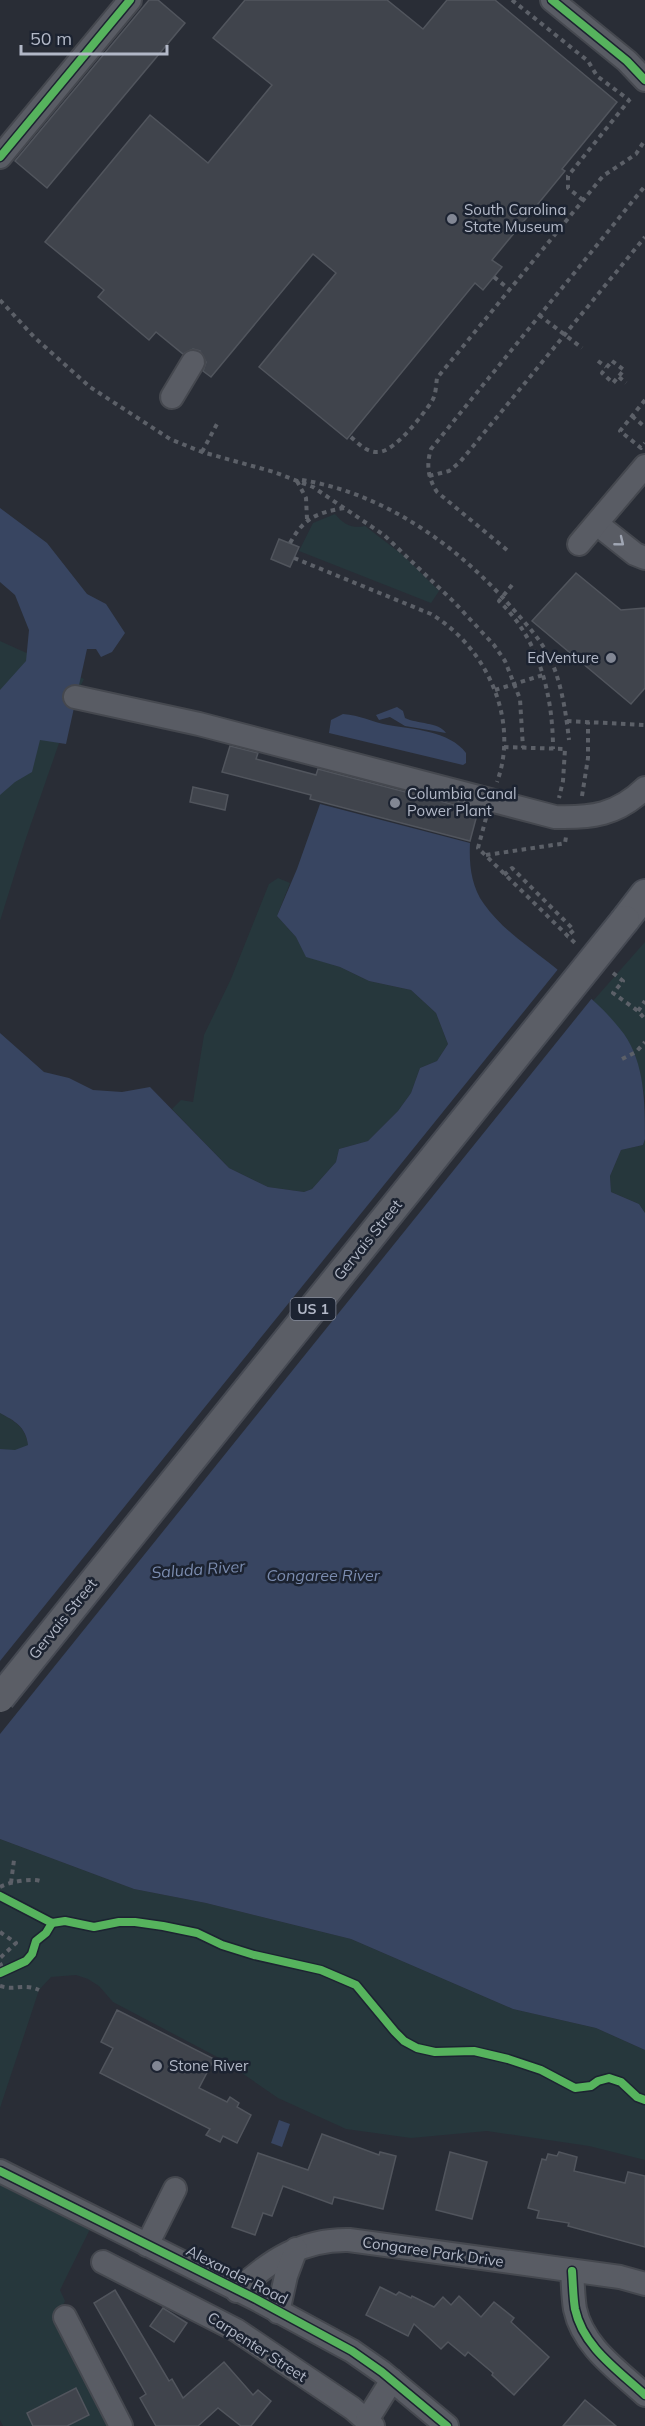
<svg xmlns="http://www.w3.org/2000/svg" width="645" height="2426" font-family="Mulish,sans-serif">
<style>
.green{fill:#26373c}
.water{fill:#384561}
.pier{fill:#292d36}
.building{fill:#40444c;stroke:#51555d;stroke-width:1.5}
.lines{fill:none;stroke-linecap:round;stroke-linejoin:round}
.minor-casing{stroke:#45484f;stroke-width:26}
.major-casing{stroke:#464a53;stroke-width:32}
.path{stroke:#5c6068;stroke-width:4;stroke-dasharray:4.5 4.5;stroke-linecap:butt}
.minor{stroke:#595c64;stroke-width:22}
.major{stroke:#5b5e66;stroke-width:28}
.major-bridge-casing{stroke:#464a53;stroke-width:32;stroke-linecap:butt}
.major-bridge{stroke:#5b5e66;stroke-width:28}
.cycleway-casing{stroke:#1c2331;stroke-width:11}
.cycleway{stroke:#56b35d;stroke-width:8}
.oneway{stroke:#a0a6b3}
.poi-dot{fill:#828794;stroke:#1c2331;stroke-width:2}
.labels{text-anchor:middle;stroke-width:5;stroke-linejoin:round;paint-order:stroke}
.shield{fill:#1c2331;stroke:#858b9a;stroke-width:1.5}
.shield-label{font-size:14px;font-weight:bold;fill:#b2b8c7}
.poi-label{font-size:15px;fill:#b2b8c7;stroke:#1c2331;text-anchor:start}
.street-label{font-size:15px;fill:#b2b8c7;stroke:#1c2331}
.water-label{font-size:16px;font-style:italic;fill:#7b8caf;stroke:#1c2331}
</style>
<rect width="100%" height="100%" fill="#292d36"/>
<g class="green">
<path d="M335,514C343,524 352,529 365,526L404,556L439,591L431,603L299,551L313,523Z"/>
<polygon points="0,641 84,679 75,697 24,844 0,921"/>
<polygon points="278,878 290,883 277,916 296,937 306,956 340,967 369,981 411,990 436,1013 448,1044 437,1061 420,1068 411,1093 398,1111 368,1141 339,1149 336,1162 312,1189 304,1192 268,1187 229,1168 172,1109 181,1100 193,1102 204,1035 231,979 269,884"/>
<polygon points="645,942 645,1098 638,1067 593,1001"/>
<polygon points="645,1139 645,1213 639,1204 611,1192 610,1176 621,1150 643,1145"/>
<path d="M0,1413C15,1421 26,1428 28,1445L15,1451L0,1449Z"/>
<polygon points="0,1839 134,1889 206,1903 351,1939 513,2009 596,2028 645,2050 645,2160 589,2146 487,2131 411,2138 346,2129 278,2098 223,2060 113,2002 99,1986 88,1979 76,1975 51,1977 39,1990 0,2108"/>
<polygon points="0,2185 90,2229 60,2290 65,2301 56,2318 111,2426 3,2426 0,2420"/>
</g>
<g class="water">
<polygon points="0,508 47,543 87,594 106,604 125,633 112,652 101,657 96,649 87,649 66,744 40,740 32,772 15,782 0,795 0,690 26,661 29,630 15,595 0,582"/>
<path d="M397,707L403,711L405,718C417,724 439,722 446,733L405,726L390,717L379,720L376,715Z"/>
<path d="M343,714C360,715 372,722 388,725C412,729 450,731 466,753V763L463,765L329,733L331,720Z"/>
<path d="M320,804L470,843C469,864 471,886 484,904C501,928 525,944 548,962C574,983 604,1007 624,1034C645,1064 645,1104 645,1139L643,1145L621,1150L610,1176L611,1192L639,1204L645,1213V2050L596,2028L513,2009L351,1939L206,1903L134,1889L0,1839V1449L15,1450L28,1445C26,1427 15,1421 0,1413V1033L44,1072L69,1078L93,1090L122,1092L150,1087L229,1168L268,1187L304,1192L312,1189L336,1162L339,1149L368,1141L398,1111L411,1093L420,1068L437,1061L448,1044L436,1013L411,990L369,981L340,967L306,957L296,937L277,916L297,869Z"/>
<polygon points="279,2120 290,2124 282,2147 271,2143"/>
</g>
<polygon class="pier" points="559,968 593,997 0,1734 0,1661"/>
<g class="building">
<polygon points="149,0 158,0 185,23 47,188 15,161"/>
<polygon points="245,0 387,0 423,29 447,0 495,0 617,102 562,169 565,171 492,260 502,267 483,290 475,283 347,439 259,367 336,273 313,254 211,377 203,371 206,362 200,351 193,349 183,354 156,332 149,340 98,297 104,290 45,242 150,115 208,163 272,85 213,38"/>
<polygon points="279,539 299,547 290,567 271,559"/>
<polygon points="576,573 621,610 645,608 645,688 631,704 532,621"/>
<polygon points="230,746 258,753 256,759 316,775 318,769 478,811 470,841 310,799 311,795 222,772"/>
<polygon points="193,787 228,795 225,810 190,802"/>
<polygon points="117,2010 214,2059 199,2088 227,2102 230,2097 239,2103 237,2107 251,2115 237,2143 223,2136 220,2142 206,2135 210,2129 100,2073 113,2048 101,2042"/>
<polygon points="322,2134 379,2155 380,2152 396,2156 383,2209 334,2197 332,2204 283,2186 272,2216 263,2213 255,2235 232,2227 258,2153 308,2170"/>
<polygon points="450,2152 487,2162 472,2219 436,2210"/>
<polygon points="559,2152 577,2157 574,2171 625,2183 628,2172 645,2176 645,2247 568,2226 569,2223 537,2218 539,2211 528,2208 542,2159 546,2160 548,2154 557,2156"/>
<polygon points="380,2287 396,2295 399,2292 411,2298 412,2296 434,2307 443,2297 451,2305 459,2296 481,2317 494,2302 514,2318 511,2322 549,2357 514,2395 492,2375 493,2373 468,2352 465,2356 448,2342 441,2349 414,2324 408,2336 366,2315"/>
<polygon points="115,2290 169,2381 172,2379 183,2398 224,2362 253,2395 258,2390 271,2401 251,2426 241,2426 218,2408 198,2426 156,2426 140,2398 146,2394 94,2303"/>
<polygon points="163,2308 187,2323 174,2342 150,2326"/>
<polygon points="76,2388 89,2415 67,2426 33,2426 27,2413"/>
<polygon points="585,2400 616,2426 563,2426"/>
</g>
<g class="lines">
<g class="minor-casing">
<g id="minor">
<polyline points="552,0 627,61 645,80"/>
<polyline points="0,157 130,0"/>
<polyline points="172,397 193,362"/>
<polyline points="597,524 635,554 645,558"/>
<polyline points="579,544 645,466"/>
<path d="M75,697L199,724L555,817C592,818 617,815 645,788"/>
<polyline points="0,2171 256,2299 352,2351 382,2372 447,2426"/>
<polyline points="147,2245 175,2189"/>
<polyline points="103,2262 236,2330 352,2408 373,2426"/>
<path d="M572,2271C573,2284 573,2297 575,2309C583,2347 618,2370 645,2395"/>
<path d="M237,2291C270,2260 303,2239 349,2240L620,2277L645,2284"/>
<polyline points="278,2312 286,2276 296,2249"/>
<polyline points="65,2317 121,2426"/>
<polyline points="367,2420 392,2380"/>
</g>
</g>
<g class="major-casing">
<polyline id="major" points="625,920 645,894"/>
</g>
<g class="path">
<polyline points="512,0 588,61 597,76 629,100"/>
<polyline points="583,200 568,188 568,176 630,99"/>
<polyline points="494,277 510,290"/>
<polyline points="0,300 35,338 90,387 170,439 202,452 274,472 313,487 384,535 454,602 494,645 505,661 520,699 523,748"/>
<polyline points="539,315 582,348"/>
<polyline points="598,361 606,367"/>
<polygon points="612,361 624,370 613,383 602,373"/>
<polyline points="619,377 626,383"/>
<polyline points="645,400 620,431 641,448 645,443"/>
<polyline points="632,416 645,427"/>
<path d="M351,437C359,444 367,453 379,452C395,451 423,415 432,401C436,395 436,385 437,378L603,176L636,154L645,140"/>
<polyline points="202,452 218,422"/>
<polyline points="429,476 449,471 460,462 645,237"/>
<path d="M302,480C386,494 458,546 513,609C527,625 541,640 551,660C562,686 566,713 569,740"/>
<polyline points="297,481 306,498 307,519"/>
<path d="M290,543C304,518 316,513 344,508"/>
<path d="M507,550L437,492C428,478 426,465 431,449L645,186"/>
<path d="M294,558L431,614C486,647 520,719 497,782"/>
<path d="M512,585L499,601C539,639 553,695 553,749"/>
<polyline points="495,690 543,675"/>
<polyline points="567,721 645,725"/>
<polyline points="504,747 565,749 563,781 559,798"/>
<polyline points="582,796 588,758 588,722"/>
<polyline points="486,818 478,848 576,944"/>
<polyline points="486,855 560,844 565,843 566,837"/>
<polyline points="504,875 512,868 574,930 566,937"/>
<polyline points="613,973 623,981 613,993 638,1011 645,1019"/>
<polyline points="638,1011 645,1001"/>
<polyline points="622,1059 636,1052 645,1042"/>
<polyline points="11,1883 14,1860"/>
<path d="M0,1887C9,1882 33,1877 43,1882"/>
<polyline points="0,1932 16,1943 0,1958"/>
<polyline points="0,1963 4,1971"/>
<path d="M0,1986C15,1991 23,1983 39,1990"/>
</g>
<use href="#minor" class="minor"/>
<use href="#major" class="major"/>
<g class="major-bridge-casing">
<polyline id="major-bridge" points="0,1698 625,920"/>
</g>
<use href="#major-bridge" class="major-bridge"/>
<g class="cycleway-casing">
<g id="cycleway">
<polyline points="552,0 627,61 645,80"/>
<polyline points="0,157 130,0"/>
<polyline points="0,1896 52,1923 65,1921 94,1927 119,1922 135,1922 163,1926 197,1933 222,1945 254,1955 321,1970 356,1985 395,2032 404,2041 417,2048 435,2052 474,2051 508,2059 541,2070 575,2088 591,2086 598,2081 609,2078 621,2082 637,2097 645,2100"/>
<polyline points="0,1973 26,1961 32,1954 36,1941 46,1933 52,1923"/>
<polyline points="0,2171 256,2299 352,2351 382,2372 447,2426"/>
<path d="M572,2271C573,2284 573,2297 575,2309C583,2347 618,2370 645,2395"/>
</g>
</g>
<use href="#cycleway" class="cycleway"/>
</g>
<defs><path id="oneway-chevron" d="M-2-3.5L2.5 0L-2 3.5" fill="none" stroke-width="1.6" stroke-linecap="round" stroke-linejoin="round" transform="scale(1.5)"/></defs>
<use class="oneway" href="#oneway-chevron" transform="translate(620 542) rotate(39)"/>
<g class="poi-dot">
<circle cx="452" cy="219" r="6"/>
<circle cx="611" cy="658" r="6"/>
<circle cx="395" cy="803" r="6"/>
<circle cx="157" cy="2066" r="6"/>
</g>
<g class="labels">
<rect class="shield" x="290.5" y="1298" width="45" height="22" rx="4.5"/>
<g class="shield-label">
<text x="313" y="1314">US 1</text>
</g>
<g class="poi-label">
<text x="464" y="215">South Carolina<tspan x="464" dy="17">State Museum</tspan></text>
<text x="599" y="663" text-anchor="end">EdVenture</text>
<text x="407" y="799">Columbia Canal<tspan x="407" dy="17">Power Plant</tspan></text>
<text x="169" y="2071">Stone River</text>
</g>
<g class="street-label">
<text transform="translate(368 1240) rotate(-51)" y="5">Gervais Street</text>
<text transform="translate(63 1619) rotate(-51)" y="5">Gervais Street</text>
<text transform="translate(433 2252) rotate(8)" y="5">Congaree Park Drive</text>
<text transform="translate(237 2275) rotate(27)" y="5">Alexander Road</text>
<text transform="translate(257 2347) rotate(33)" y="5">Carpenter Street</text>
</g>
<g class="water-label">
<text transform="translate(198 1569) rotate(-4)" y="6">Saluda River</text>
<text x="323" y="1581">Congaree River</text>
</g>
</g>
<path d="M21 45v9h146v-9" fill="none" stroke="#b2b8c7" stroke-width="3"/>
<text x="30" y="45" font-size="18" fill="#b2b8c7" stroke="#1c2331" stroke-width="4.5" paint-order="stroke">50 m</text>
</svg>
